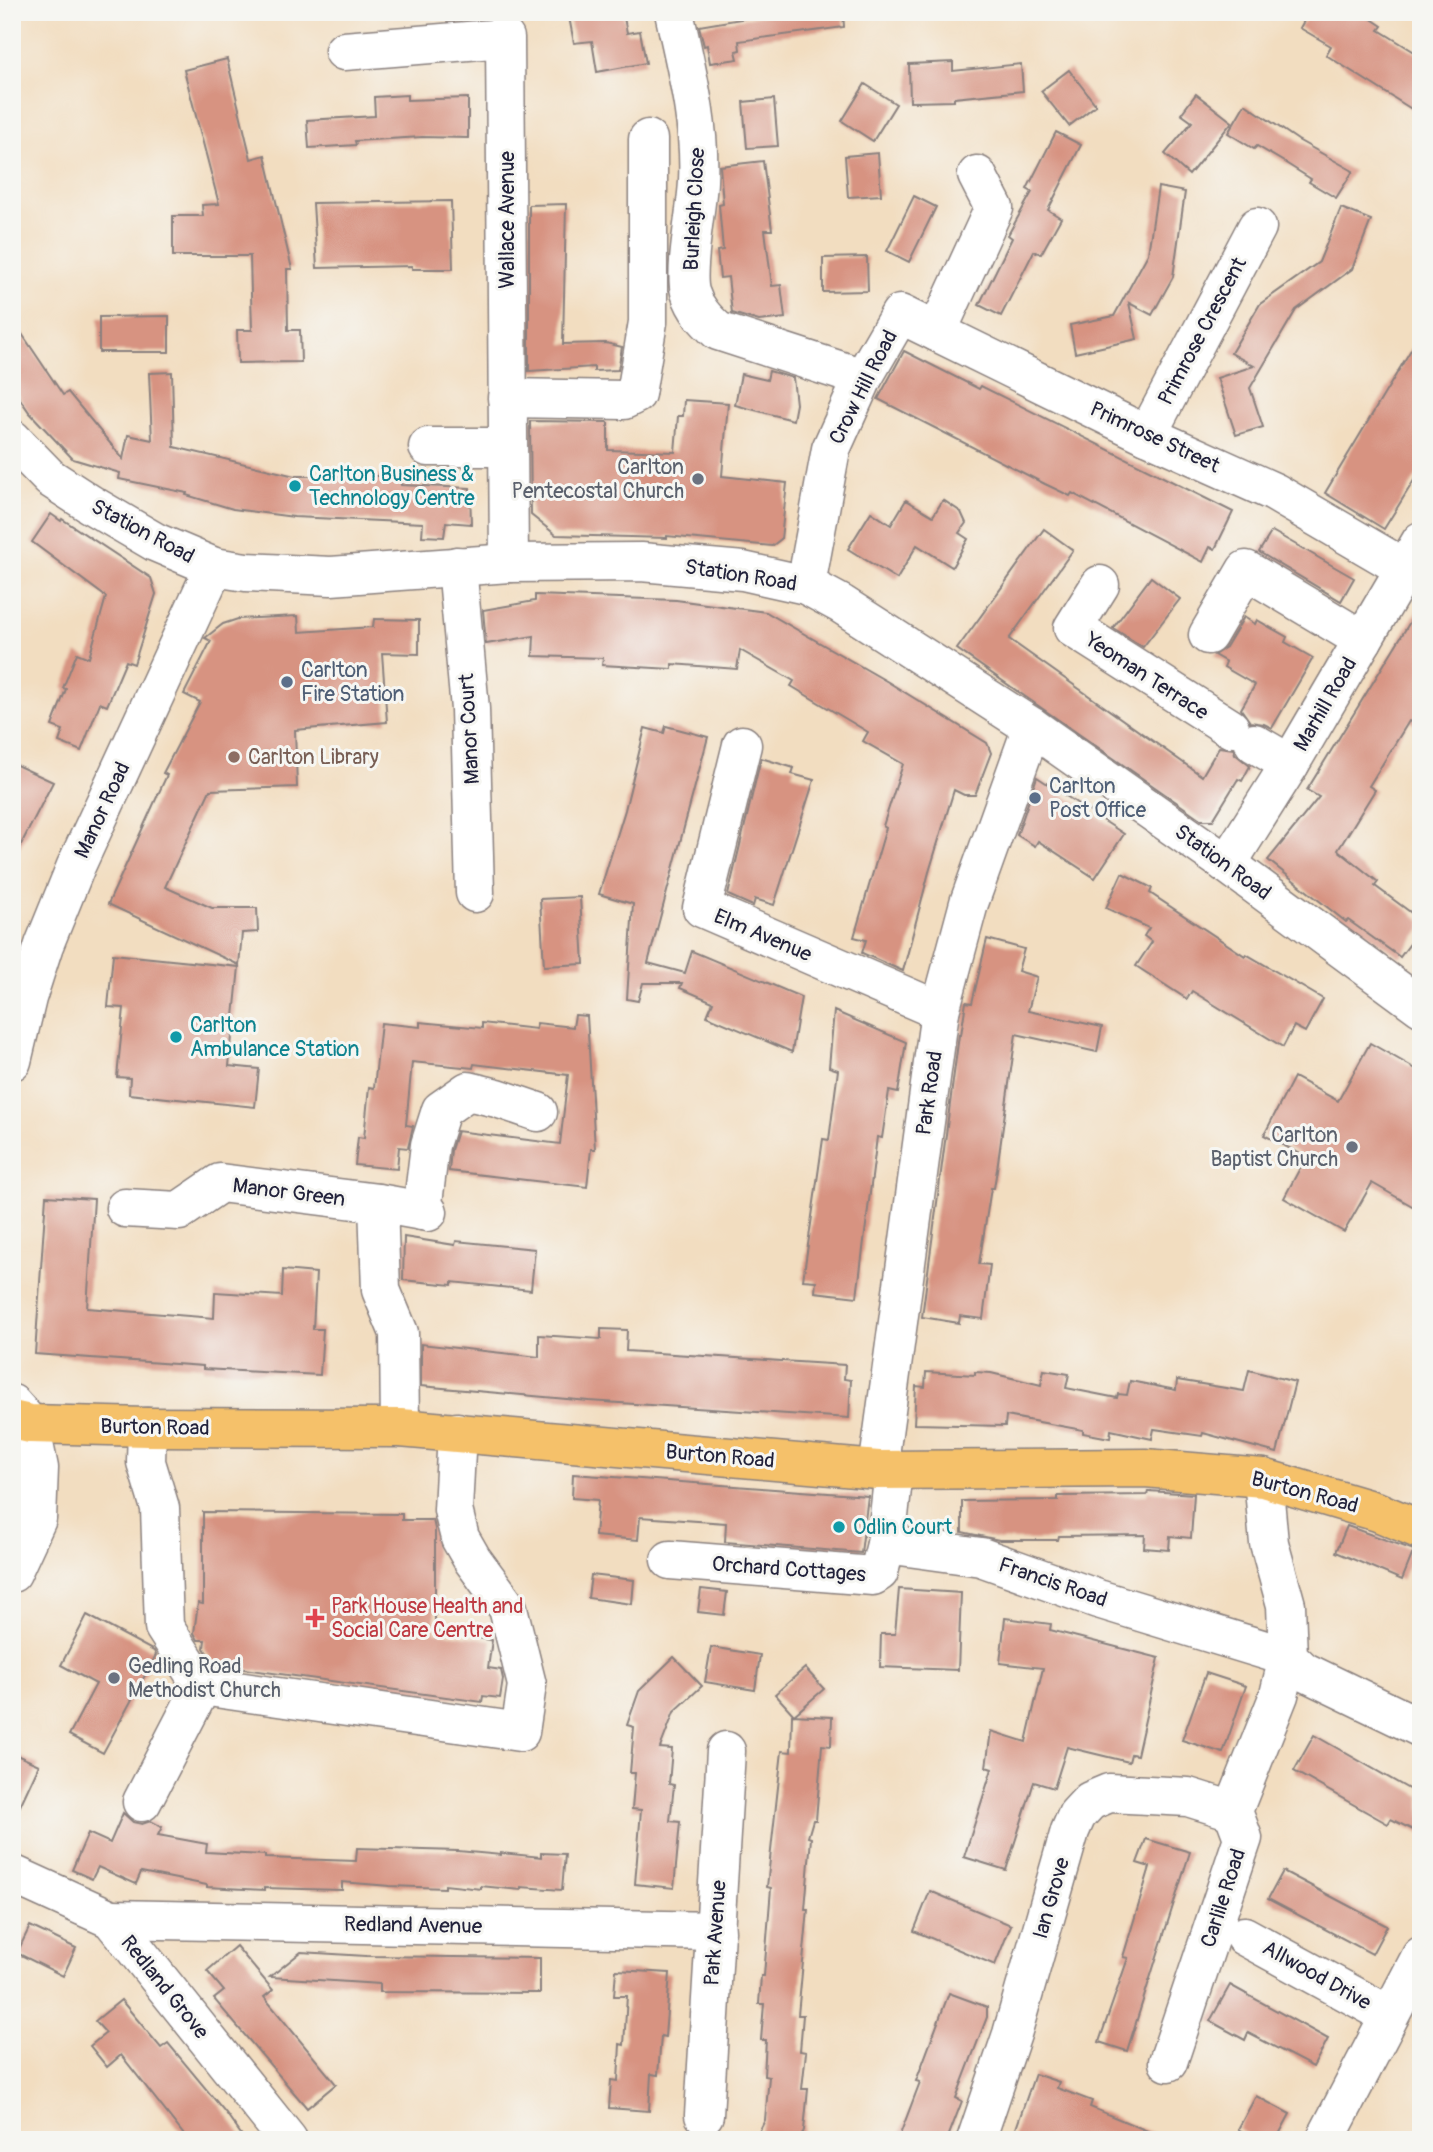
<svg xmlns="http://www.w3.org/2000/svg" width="1433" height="2152" font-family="Pangolin,sans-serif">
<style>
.building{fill:#d79381}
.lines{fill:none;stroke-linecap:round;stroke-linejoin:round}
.minor-casing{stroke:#8a807e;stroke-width:41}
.major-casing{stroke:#8a807e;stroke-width:41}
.minor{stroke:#fff;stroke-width:38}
.major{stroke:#f5c16b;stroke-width:38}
.worship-dot{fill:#6b7280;stroke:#f6f6f2;stroke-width:2.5}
.culture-dot{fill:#0f9aa8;stroke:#f6f6f2;stroke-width:2.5}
.service-dot{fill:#5c6f8a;stroke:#f6f6f2;stroke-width:2.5}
.education-dot{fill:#8d6e63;stroke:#f6f6f2;stroke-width:2.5}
.health-dot{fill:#e0444e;stroke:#f6f6f2;stroke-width:2.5}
.labels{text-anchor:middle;stroke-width:6;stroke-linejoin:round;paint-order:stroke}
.street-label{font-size:21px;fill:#22223b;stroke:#f6f6f2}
.worship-label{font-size:21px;fill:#5b616d;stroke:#f6f6f2;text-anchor:end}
.culture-label{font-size:21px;fill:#0d838f;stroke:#f6f6f2;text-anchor:start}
.service-label{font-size:21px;fill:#4e5e75;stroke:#f6f6f2;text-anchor:start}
.education-label{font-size:21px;fill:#785e54;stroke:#f6f6f2;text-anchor:start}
.health-label{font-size:21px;fill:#be3a42;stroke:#f6f6f2;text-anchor:start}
</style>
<rect width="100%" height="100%" fill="#f6f6f2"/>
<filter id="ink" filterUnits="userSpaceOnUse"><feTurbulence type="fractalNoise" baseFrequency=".0143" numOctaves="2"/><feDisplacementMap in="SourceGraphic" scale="14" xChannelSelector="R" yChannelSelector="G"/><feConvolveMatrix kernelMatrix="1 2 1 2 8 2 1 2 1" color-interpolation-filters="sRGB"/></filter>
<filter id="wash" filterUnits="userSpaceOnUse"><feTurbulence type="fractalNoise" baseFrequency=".00686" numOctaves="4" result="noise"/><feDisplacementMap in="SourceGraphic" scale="28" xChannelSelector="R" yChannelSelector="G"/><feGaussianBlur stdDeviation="1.57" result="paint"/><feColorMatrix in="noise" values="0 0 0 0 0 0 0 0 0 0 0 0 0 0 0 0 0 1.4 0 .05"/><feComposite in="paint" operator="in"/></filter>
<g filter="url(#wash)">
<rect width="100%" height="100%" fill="#f2ddc0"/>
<g id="blocks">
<g class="building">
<polygon points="568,12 623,12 627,33 640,31 646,63 597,72 592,41 574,43"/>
<polygon points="782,12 843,12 844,27 739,41 740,50 736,51 738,59 710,63 707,45 704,46 699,26"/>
<polygon points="1309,12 1361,12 1382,26 1379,30 1421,56 1421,115 1326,55 1331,46 1300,28"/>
<polygon points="227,59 251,159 265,155 292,269 287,269 288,330 300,330 301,362 238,363 237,330 252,330 250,256 173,256 173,216 203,216 202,205 219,204 184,70"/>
<polygon points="953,62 953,71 1021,64 1023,91 954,98 954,101 910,102 909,64"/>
<polygon points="1069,70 1096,105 1069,126 1041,91"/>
<polygon points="865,84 896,104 873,141 842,121"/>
<polygon points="1196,94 1232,122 1189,175 1165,154 1192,122 1181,114"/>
<polygon points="407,95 407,100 468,98 468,138 422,137 355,141 356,145 309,148 307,120 375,116 374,97"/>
<polygon points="774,99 778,146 747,148 743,102"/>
<polygon points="1245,104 1298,140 1353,171 1336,198 1309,182 1311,179 1284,162 1257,146 1254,149 1228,133"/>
<polygon points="1056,132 1081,145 1048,210 1061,218 1041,254 1034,251 1001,316 979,305 1012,238 1008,235 1032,192 1027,189"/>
<polygon points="878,153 881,195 848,197 845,156"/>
<polygon points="763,161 772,230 765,230 772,286 781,285 785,318 759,321 732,313 728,277 720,278 717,251 723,250 719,205 723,204 720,166"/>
<polygon points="1158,187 1185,192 1173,277 1152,315 1129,303 1137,339 1075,353 1070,325 1114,316 1148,254"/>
<polygon points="914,196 936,207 909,262 887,251"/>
<polygon points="451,201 453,269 412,269 412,266 317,268 313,203"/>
<polygon points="566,204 563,344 606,343 622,347 618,370 594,371 594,367 529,371 529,205"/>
<polygon points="1341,208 1371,220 1352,269 1296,310 1250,388 1263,427 1236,435 1217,378 1254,366 1231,353 1260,304 1319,262"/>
<polygon points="867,257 868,291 823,292 823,258"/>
<polygon points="169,316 169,352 99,352 99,317"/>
<polygon points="12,319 63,395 68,392 123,459 128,435 152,440 149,373 172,372 174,447 295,476 382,476 401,478 401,485 470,488 471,524 446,522 444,537 422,536 423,523 294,517 233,509 186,495 187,493 119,479 120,473 73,459 29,412 12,387"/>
<polygon points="1421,333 1421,469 1384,529 1325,493"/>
<polygon points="904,351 979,389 981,386 1233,512 1215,549 1210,547 1203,562 1072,493 1070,496 1045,484 878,399"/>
<polygon points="769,371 793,378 796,404 793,420 735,405 741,374 767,380"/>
<polygon points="684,400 728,403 722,476 787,483 781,539 772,546 667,536 667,538 556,535 531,515 530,421 608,422 608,450 675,452 678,416 683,416"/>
<polygon points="906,500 933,516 943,500 961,512 966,523 959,533 968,539 952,567 917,545 897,579 848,549 871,512 891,525"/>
<polygon points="51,514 61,521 62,519 151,578 156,594 134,664 126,661 107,706 100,703 81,751 59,742 63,730 52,726 66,689 63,688 77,653 89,658 106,597 32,542"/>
<polygon points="1044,529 1073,550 1009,639 1202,776 1219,747 1234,749 1235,754 1250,766 1242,781 1238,779 1213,820 1202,820 957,649"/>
<polygon points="1272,531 1354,578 1341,601 1259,552"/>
<polygon points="1151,577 1180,599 1143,647 1113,628"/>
<polygon points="535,595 676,600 766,612 888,682 987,743 991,753 975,795 964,795 954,790 929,872 903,971 862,953 866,940 854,937 886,828 883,826 903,764 863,741 868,732 791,686 794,681 740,650 737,669 672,664 672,669 602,665 603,658 533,656 534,636 486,644 483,610 535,601"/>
<polygon points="1421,604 1421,728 1409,721 1369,786 1375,790 1338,850 1378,882 1375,886 1421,920 1421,929 1400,957 1348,920 1346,922 1268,860 1319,797 1307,790"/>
<polygon points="298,616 299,632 373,627 374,619 419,620 419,654 382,653 387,722 295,730 297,787 210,790 165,887 212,908 257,908 258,932 242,933 239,965 108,904 167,775 163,773 200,702 184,694 211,641 205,638 223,624 238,619"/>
<polygon points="1244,617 1255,624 1257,620 1287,637 1285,642 1313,658 1272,728 1264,724 1250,722 1241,709 1255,685 1224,667 1226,662 1214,655 1226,647"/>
<polygon points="666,726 708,737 648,963 685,973 692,951 801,997 792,1052 707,1016 713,1002 680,988 682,983 643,983 638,1001 627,999 633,904 599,894 625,810 645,728 664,733"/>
<polygon points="761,758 794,768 792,774 814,780 774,905 755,899 753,906 728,895"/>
<polygon points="12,763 53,782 12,862"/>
<polygon points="1037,777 1124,834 1095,878 1038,841 1035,846 1017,835"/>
<polygon points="1122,873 1152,888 1150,893 1245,956 1246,954 1323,999 1305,1032 1294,1026 1283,1047 1192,991 1187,999 1136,966 1152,942 1144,936 1149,928 1106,908"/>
<polygon points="580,897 584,964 544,966 540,899"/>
<polygon points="987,939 1024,949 1018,971 1037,977 1028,1011 1102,1027 1097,1052 1016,1034 997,1169 994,1188 991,1188 979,1264 990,1265 983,1319 960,1316 959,1323 922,1317 959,1035 961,1035 966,1002 972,1003"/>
<polygon points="113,954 239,967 229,1066 259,1069 255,1107 129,1094 130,1078 117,1077 124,1008 108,1007"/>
<polygon points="834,1011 906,1042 898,1093 889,1091 882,1138 877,1137 857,1297 815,1292 816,1281 803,1280 823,1139 829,1140 838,1070 829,1067"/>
<polygon points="575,1015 587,1016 595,1149 591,1149 587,1187 449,1171 451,1150 457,1131 560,1144 568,1075 474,1064 473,1068 412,1062 406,1125 413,1126 408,1148 399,1147 397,1169 355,1165 358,1137 364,1138 369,1087 374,1088 381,1023 420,1027 420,1022 482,1028 482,1023 536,1029 537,1023 573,1027"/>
<polygon points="1370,1043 1421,1072 1421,1211 1372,1183 1344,1232 1284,1198 1306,1157 1264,1135 1294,1077 1338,1101"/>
<polygon points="46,1196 94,1199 87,1308 214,1318 215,1292 282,1296 283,1270 316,1273 313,1329 323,1329 320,1375 203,1369 203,1366 35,1354"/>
<polygon points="404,1237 455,1245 456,1241 535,1249 531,1290 452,1282 452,1285 403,1280"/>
<polygon points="601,1329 627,1330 626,1351 845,1365 844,1379 851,1380 849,1418 589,1401 421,1386 421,1344 539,1357 539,1335 601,1339"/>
<polygon points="1044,1370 1069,1374 1066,1388 1117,1398 1118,1394 1127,1395 1130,1381 1176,1390 1177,1380 1244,1391 1249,1370 1295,1382 1277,1453 1203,1433 1202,1436 1154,1429 1152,1439 1111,1430 1110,1438 1083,1433 1083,1430 1006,1416 1005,1426 914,1424 916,1386 925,1387 926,1372 975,1375 975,1372 991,1373 1041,1385"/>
<polygon points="573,1474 868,1496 861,1553 725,1542 726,1523 640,1517 638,1540 595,1536 598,1500 572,1498"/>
<polygon points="1148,1491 1194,1494 1191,1538 1170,1536 1169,1550 1144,1548 1145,1535 1059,1536 1058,1540 999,1540 962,1532 962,1501 1058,1500 1058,1496 1147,1495"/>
<polygon points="203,1512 402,1514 402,1520 433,1520 435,1529 435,1632 492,1640 488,1668 501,1670 503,1679 500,1698 483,1696 482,1702 215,1665 204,1648 205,1640 198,1640 194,1633 198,1603 203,1604"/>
<polygon points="1347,1526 1414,1550 1402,1580 1336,1552"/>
<polygon points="591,1575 634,1580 632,1604 588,1598"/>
<polygon points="701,1589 727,1592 724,1615 698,1612"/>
<polygon points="899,1589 961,1593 958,1670 880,1667 881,1634 895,1634"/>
<polygon points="87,1615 154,1651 156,1655 103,1753 69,1735 96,1684 61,1665"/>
<polygon points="1005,1618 1051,1624 1050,1630 1159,1658 1137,1755 1131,1754 1129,1762 1067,1747 1054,1788 1034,1782 1006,1870 964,1857 992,1769 986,1767 991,1731 1026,1742 1043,1668 1000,1663"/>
<polygon points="711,1647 760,1655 755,1690 705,1682"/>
<polygon points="674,1657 702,1686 674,1712 660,1748 672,1749 669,1784 674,1785 670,1821 680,1822 674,1888 635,1884 641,1810 632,1809 635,1773 630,1773 634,1727 627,1725 639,1691"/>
<polygon points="805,1668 824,1689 794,1715 775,1694"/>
<polygon points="1206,1673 1246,1686 1223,1753 1182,1740"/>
<polygon points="792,1715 832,1717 831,1746 822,1745 816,1820 813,1820 808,1837 811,1838 805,1909 808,1909 798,2015 803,2015 800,2051 806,2052 802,2089 808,2089 804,2130 800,2140 755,2140 765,2120 769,2077 764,2076 766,2040 761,2040 764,2004 759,2004 761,1976 764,1976 771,1888 767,1887 782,1751 791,1752"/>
<polygon points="1314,1735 1421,1796 1421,1834 1391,1819 1388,1824 1294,1771"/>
<polygon points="12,1753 39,1765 12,1823"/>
<polygon points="123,1813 133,1822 142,1824 151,1821 162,1827 158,1835 207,1844 206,1852 265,1855 265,1858 356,1861 357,1848 458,1851 501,1855 501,1853 541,1857 541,1853 565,1854 562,1890 521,1887 521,1890 481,1886 481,1889 445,1885 445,1888 390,1886 342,1882 342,1890 264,1888 264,1890 207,1887 207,1885 141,1872 136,1884 98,1867 92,1879 72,1870 88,1833 110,1843"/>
<polygon points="1146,1839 1190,1852 1127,2051 1099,2042 1128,1958 1123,1957 1150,1867 1137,1863"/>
<polygon points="1283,1871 1387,1926 1372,1954 1268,1899"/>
<polygon points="930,1891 1011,1925 995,1965 914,1931"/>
<polygon points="30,1926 76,1948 63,1976 17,1953"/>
<polygon points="236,1946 273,1990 264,1997 336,2084 307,2108 214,1999 224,1991 207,1971"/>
<polygon points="301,1952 366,1956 540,1958 540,1993 380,1992 380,1984 270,1977"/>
<polygon points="616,1970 670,1973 665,2037 661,2036 658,2075 651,2074 649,2111 609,2108 611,2080 618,2081 620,2044 624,2045 627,1996 614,1996"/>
<polygon points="1230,1985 1328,2039 1313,2067 1248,2033 1245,2040 1210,2021"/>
<polygon points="949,1993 987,2007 987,2017 956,2098 962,2101 947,2140 898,2140 920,2082 916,2081"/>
<polygon points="121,2000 161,2048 168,2043 226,2113 245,2140 188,2140 121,2055 107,2067 90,2046 106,2033 95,2021"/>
<polygon points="1035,2074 1059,2082 1057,2088 1092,2101 1090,2107 1169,2140 1012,2140"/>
<polygon points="1256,2096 1290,2114 1276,2140 1257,2140 1238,2129"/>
</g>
</g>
</g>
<g filter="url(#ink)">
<use href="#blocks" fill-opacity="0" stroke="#8a807e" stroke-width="2"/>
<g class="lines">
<g class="minor-casing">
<g id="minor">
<path d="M674,12C686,68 701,124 698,181C697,209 684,268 690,292C695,309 706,320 718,331L863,378"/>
<polyline points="344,51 505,38 509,563"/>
<polyline points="937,332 994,208 977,175"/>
<polyline points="507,398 624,400 636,394 648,322 648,139"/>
<polyline points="1147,435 1257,227"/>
<polyline points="12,439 50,478 90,504 155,542 214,567 246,572 331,576 509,563 641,562 743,571 806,585 841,604 1032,727 1227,864 1421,1007"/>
<polyline points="428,447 508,447"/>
<polyline points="457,566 470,709 475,893"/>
<polyline points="806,585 831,449 863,378 900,314 1147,435 1274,492 1404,568"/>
<polyline points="1100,585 1073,628 1230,728"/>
<polyline points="1208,635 1246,570 1363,640"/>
<polyline points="1254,743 1290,764"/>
<polyline points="742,745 702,908 940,1011"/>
<polyline points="1227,864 1290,764 1421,541"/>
<polyline points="12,1061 27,998 44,945 76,866 214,567"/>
<polyline points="125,1208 179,1211 220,1183 378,1203"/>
<polyline points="422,1211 430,1145 441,1110 468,1091 497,1098 538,1112"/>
<polyline points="12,1404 30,1424 39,1468 37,1519 12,1573"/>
<polyline points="147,1427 146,1462 160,1508 164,1627 202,1686 520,1732 527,1685 508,1608 472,1559 460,1538 453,1510 457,1432"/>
<polyline points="400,1428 399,1333 381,1290 378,1203 428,1212"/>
<polyline points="878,1470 940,1011 969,903 1032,727"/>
<polyline points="894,1470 886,1544 981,1557 1098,1599 1288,1657 1279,1695 1233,1811 1243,1838 1168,2062"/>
<polyline points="1263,1478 1269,1543 1286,1605 1288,1657 1303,1671 1421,1728"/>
<polyline points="670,1560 873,1576 879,1572 886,1544"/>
<polyline points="142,1802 202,1686"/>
<polyline points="12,1874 111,1919 288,2140"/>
<polyline points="111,1919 716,1931"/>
<polyline points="1244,1936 1389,2015"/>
<polyline points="704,2115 726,1751"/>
<polyline points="976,2140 1012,2034 1070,1831 1077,1815 1090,1801 1109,1793 1188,1797 1233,1811"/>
<polyline points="1325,2140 1421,1956"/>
</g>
</g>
<g class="major-casing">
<polyline id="major" points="12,1420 30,1424 147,1427 400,1428 878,1470 1145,1468 1263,1478 1378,1512 1421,1530"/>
</g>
<use href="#minor" class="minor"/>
<use href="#major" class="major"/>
</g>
</g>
<g class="worship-dot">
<circle cx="698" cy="479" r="7"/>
<circle cx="1352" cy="1147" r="7"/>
<circle cx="114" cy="1678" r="7"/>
</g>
<g class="culture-dot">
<circle cx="295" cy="486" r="7"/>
<circle cx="176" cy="1037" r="7"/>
<circle cx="839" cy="1527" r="7"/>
</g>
<g class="service-dot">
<circle cx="287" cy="682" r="7"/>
<circle cx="1035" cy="798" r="7"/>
</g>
<circle class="education-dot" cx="234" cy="757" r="7"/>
<path class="health-dot" d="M311.5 1607.5h7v7h7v7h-7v7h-7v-7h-7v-7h7z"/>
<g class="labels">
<g class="street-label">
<text transform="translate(694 209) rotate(-87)" y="7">Burleigh Close</text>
<text transform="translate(507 220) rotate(-90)" y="7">Wallace Avenue</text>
<text transform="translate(1202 331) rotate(-62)" y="7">Primrose Crescent</text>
<text transform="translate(863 387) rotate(-63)" y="7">Crow Hill Road</text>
<text transform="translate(1155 437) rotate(25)" y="7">Primrose Street</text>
<text transform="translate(143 531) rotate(28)" y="7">Station Road</text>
<text transform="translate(741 575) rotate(9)" y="7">Station Road</text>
<text transform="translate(1147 676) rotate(33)" y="7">Yeoman Terrace</text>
<text transform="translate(1325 704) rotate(-60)" y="7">Marhill Road</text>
<text transform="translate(469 729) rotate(-93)" y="7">Manor Court</text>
<text transform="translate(102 810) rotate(-65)" y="7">Manor Road</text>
<text transform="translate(1223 862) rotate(36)" y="7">Station Road</text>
<text transform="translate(763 935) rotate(23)" y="7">Elm Avenue</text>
<text transform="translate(929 1093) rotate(-82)" y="7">Park Road</text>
<text transform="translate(289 1192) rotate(7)" y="7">Manor Green</text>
<text transform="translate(155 1427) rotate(1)" y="7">Burton Road</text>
<text transform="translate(720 1456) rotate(5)" y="7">Burton Road</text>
<text transform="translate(1305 1492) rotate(15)" y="7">Burton Road</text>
<text transform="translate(789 1569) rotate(4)" y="7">Orchard Cottages</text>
<text transform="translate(1053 1582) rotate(19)" y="7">Francis Road</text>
<text transform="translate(1051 1898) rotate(-74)" y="7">Ian Grove</text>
<text transform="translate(1223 1898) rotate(-72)" y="7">Carlile Road</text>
<text transform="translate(413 1925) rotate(1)" y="7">Redland Avenue</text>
<text transform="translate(715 1933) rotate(-86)" y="7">Park Avenue</text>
<text transform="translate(1317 1975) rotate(29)" y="7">Allwood Drive</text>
<text transform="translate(165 1987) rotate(51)" y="7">Redland Grove</text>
</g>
<g class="worship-label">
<text x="684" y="474">Carlton<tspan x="684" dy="24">Pentecostal Church</tspan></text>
<text x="1338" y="1142">Carlton<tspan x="1338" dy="24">Baptist Church</tspan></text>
<text x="128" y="1673" text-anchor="start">Gedling Road<tspan x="128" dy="24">Methodist Church</tspan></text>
</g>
<g class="culture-label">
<text x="309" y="481">Carlton Business &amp;<tspan x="309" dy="24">Technology Centre</tspan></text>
<text x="190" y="1032">Carlton<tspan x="190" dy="24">Ambulance Station</tspan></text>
<text x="853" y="1534">Odlin Court</text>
</g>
<g class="service-label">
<text x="301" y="677">Carlton<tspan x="301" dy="24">Fire Station</tspan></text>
<text x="1049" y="793">Carlton<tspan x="1049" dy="24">Post Office</tspan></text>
</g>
<g class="education-label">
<text x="248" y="764">Carlton Library</text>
</g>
<g class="health-label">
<text x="331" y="1613">Park House Health and<tspan x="331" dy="24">Social Care Centre</tspan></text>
</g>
</g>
<rect width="1433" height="2152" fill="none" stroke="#f6f6f2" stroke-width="42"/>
</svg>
